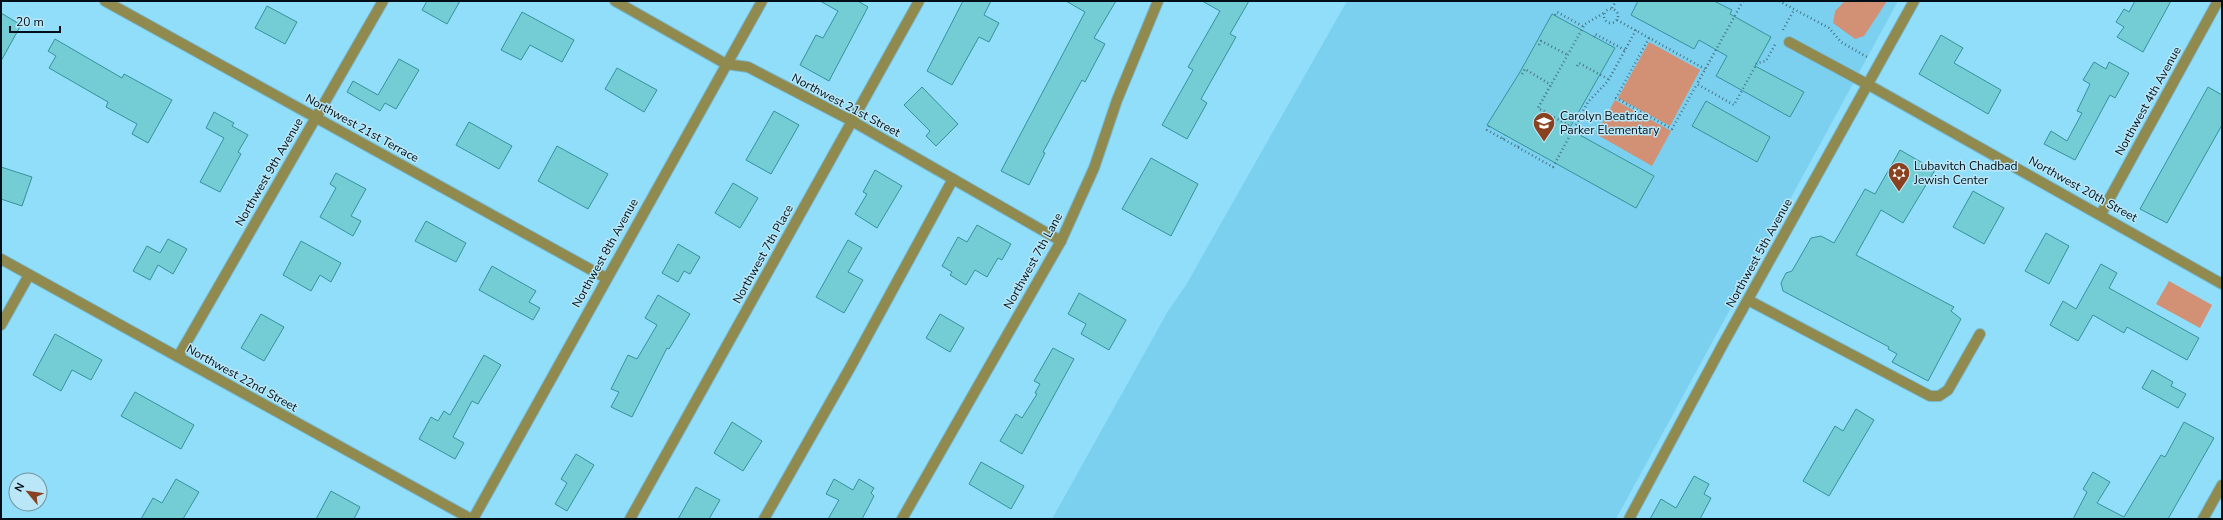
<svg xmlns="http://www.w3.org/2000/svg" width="2223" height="520" font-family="'Nunito Sans',sans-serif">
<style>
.built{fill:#7bd0ef}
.green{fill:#d29075}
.building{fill:#74ccd4;stroke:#36929a}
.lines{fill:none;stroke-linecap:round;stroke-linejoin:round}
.service-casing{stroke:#77b9d2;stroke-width:12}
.minor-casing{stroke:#77b9d2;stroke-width:12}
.tertiary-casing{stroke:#77b9d2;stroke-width:12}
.path{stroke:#467385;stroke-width:2.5;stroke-dasharray:1 3;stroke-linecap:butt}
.service{stroke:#908a4e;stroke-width:10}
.minor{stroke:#908a4e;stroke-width:10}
.tertiary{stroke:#908a4e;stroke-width:10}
.labels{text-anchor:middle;stroke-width:3;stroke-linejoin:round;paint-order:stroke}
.street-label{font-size:12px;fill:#000f17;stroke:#bae7f8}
.poi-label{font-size:12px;fill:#000f17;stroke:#bae7f8;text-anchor:start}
</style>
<rect width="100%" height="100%" fill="#91defb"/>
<polygon class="built" points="1347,1 1898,1 1616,519 1052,519 1168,311 1186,285"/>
<g class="green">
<polygon points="1845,1 1887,1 1864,36 1855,39 1833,23 1835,11"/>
<polygon points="1649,42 1700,70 1670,126 1618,98"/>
<polygon points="1615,100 1671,131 1652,166 1596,134"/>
<polygon points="2169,281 2212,305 2200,328 2156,304"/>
</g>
<g class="building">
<polygon points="427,1 460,1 447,24 422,10"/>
<polygon points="820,1 858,1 868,7 829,81 800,65 816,35 823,38 838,11"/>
<polygon points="963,1 991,1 984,15 999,23 989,42 979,37 952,85 927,71"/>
<polygon points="1066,1 1116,1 1094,38 1105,44 1085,82 1082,80 1043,152 1045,153 1029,185 1001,171 1085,12"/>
<polygon points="1202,1 1249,1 1230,34 1236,37 1201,99 1207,103 1187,139 1162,125 1193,70 1188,67 1220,11"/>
<polygon points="1638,1 1714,1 1732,10 1730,14 1771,37 1755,66 1804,92 1790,117 1716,76 1727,56 1699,40 1694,49 1631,15"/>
<polygon points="2135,1 2171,1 2143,52 2117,37 2124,27 2116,22 2124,9 2129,12"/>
<polygon points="267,6 297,22 285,44 255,28"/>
<polygon points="522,12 574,40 562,62 530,45 521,60 501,50"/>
<polygon points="1,13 21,25 1,61"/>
<polygon points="1552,14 1615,48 1569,129 1654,176 1636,208 1487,125 1520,72"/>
<polygon points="1941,35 1963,48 1954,63 2001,90 1988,114 1919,74"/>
<polygon points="55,39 122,78 124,74 172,100 148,143 132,134 137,124 106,107 108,102 49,68 56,56 48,51"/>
<polygon points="399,59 419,70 396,109 385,103 380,111 347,92 353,81 378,95"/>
<polygon points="2094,62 2106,69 2109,62 2129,73 2115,98 2110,95 2075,160 2044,144 2051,131 2067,141 2082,113 2077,111 2090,84 2083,80"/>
<polygon points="617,68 657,90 644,112 605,89"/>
<polygon points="922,87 958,124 936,146 926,136 930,131 904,105"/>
<polygon points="2208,87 2222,95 2222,125 2167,223 2140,209"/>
<polygon points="1706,101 1770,137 1757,162 1692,126"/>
<polygon points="774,111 799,125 771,174 746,160"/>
<polygon points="214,112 234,123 232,126 248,135 238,152 241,154 220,192 200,182 224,138 206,128"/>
<polygon points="469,122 512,146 499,169 456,145"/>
<polygon points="557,146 608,174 588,209 538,181"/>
<polygon points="1900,150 1935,170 1903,223 1881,210 1856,255 1954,307 1951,311 1961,319 1928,381 1892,362 1897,354 1888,349 1889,347 1783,291 1781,283 1786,273 1792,271 1811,238 1821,236 1834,243 1865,189 1875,194"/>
<polygon points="1151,158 1198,184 1171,236 1122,209"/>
<polygon points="1,167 32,177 22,206 1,199"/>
<polygon points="875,170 902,186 877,228 855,214 867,194 863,192"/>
<polygon points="336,173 366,189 351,216 361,221 353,236 320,217 336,188 330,184"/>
<polygon points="733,183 758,198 740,228 715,213"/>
<polygon points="1973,191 2004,208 1984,244 1953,227"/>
<polygon points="426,221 466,243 456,262 415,241"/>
<polygon points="977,225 1011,244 1002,260 998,258 987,277 975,270 966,285 950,275 952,272 942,266 958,237 967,242"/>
<polygon points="2046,233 2069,246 2049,284 2025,271"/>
<polygon points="168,239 187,249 173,274 158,265 150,280 133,271 147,246 160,253"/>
<polygon points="848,240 862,248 848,272 863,280 844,313 816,297"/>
<polygon points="301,241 341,263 331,282 320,275 311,291 283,275"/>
<polygon points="678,244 700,257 690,274 684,271 678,282 662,273"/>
<polygon points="2101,264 2117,273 2109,288 2199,338 2187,360 2127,327 2124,333 2093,315 2078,341 2050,325 2063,301 2076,309"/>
<polygon points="492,266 536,291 529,302 540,308 533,320 479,290"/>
<polygon points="1079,293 1126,320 1109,350 1081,334 1086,324 1068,314"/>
<polygon points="658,295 690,314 669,349 667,348 632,417 611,407 619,392 611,389 628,355 637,359 657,325 645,318"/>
<polygon points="261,314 284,327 264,361 241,348"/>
<polygon points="940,314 964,328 950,352 926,338"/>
<polygon points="55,334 102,360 91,380 72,370 61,391 33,375"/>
<polygon points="1053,348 1074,359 1022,454 1000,441 1016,414 1022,418 1037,394 1035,393 1040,384 1034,381"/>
<polygon points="484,355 501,365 478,404 472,401 453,437 464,443 455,459 419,439 431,417 438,421 444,411 450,415"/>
<polygon points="2152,370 2173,382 2171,386 2186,394 2178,408 2142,388"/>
<polygon points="135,392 194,425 181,449 121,416"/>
<polygon points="1856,409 1874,420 1829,496 1803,481 1835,426 1843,431"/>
<polygon points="732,422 762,441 743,471 714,453"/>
<polygon points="2184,422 2214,438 2168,519 2073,519 2087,492 2083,489 2093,472 2110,482 2097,503 2124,517 2161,455 2165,457"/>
<polygon points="576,454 594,465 567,511 555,504 567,483 561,479"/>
<polygon points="981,462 1024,486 1011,509 969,484"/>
<polygon points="1694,476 1709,484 1704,494 1711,498 1700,519 1650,519 1661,499 1676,508"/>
<polygon points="176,479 199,492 183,519 141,519 153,498 162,503"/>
<polygon points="834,479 853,490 859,479 874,488 871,493 874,496 862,519 828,519 839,500 826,494"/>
<polygon points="696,487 720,500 709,519 678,519"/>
<polygon points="331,491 360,507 354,519 316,519"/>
</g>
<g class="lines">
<g class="service-casing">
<g id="service">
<polyline points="1789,42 1867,84"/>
<polyline points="1748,300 1930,396 1939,396 1948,390 1980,334"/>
<polyline points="764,519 851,366 953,179"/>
</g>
</g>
<g class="minor-casing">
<g id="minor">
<polyline points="105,1 606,278"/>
<polyline points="615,1 726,64 748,67 852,121 1061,241"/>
<polyline points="1867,84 2222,284"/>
<polyline points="2101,214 2218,1"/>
<polyline points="1,325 29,275"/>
<polyline points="178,357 383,1"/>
<polyline points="630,519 919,1"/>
<polyline points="902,519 1061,241 1094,168 1117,100 1158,1"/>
<polyline points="1629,519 1722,346 1914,1"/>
<polyline points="2203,519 2222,485"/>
</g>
</g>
<g class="tertiary-casing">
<g id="tertiary">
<polyline points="1,259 471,519"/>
<polyline points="473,519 762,1"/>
</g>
</g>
<g class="path">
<polyline points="1743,1 1697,84 1734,105 1757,63 1766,61 1776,43"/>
<polyline points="1779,1 1829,28 1841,42 1867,57"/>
<polyline points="1612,8 1616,1"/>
<circle cx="1611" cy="16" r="7"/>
<polyline points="1555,15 1557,12 1584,27"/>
<polyline points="1617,20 1705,69"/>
<polyline points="1783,30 1794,10"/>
<polyline points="1594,37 1595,34 1625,50"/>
<polyline points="1649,38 1616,98 1672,129 1697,84"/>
<polyline points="1539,45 1541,41 1568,55"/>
<polyline points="1577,66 1579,63 1608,79"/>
<polyline points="1522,74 1525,69 1551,85"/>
<polyline points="1571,121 1568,125 1538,108 1585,24 1604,13"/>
<polyline points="1489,126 1487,130 1553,167 1588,102 1608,81 1636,30"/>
<polyline points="1503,139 1505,135"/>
<polyline points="1518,147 1520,144"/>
</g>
<use href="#service" class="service"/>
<use href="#minor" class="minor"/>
<use href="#tertiary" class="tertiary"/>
</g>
<defs>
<g id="school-pin" transform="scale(1.15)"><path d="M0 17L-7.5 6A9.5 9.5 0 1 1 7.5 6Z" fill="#894120" stroke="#bae7f8"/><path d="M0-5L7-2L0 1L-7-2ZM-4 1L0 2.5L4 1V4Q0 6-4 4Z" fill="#fff"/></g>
<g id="synagogue-pin" transform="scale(1.15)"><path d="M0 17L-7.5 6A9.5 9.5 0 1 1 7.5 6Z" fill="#894120" stroke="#bae7f8"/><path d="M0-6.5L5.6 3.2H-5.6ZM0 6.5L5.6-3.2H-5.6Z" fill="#fff"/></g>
</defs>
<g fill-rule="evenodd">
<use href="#school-pin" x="1544" y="123"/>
<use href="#synagogue-pin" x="1899" y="173"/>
</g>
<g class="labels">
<g class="street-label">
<text transform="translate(2148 101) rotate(-61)" y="4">Northwest 4th Avenue</text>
<text transform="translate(846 105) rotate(28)" y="4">Northwest 21st Street</text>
<text transform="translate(362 128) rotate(29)" y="4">Northwest 21st Terrace</text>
<text transform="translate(269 172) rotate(-60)" y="4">Northwest 9th Avenue</text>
<text transform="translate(2083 189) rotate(29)" y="4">Northwest 20th Street</text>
<text transform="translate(605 253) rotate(-61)" y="4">Northwest 8th Avenue</text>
<text transform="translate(1759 253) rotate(-61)" y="4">Northwest 5th Avenue</text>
<text transform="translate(763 254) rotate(-61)" y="4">Northwest 7th Place</text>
<text transform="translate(1033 261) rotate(-61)" y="4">Northwest 7th Lane</text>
<text transform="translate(242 378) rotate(29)" y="4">Northwest 22nd Street</text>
</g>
<g class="poi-label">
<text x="1560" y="120">Carolyn Beatrice<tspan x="1560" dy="14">Parker Elementary</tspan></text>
<text x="1914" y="170">Lubavitch Chadbad<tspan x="1914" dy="14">Jewish Center</tspan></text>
</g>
</g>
<rect width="2223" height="520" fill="none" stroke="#000f17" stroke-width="4"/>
<g transform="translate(28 492) rotate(299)"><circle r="19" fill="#bae7f8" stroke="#70919e"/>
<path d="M0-3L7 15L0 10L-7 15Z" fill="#894120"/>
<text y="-6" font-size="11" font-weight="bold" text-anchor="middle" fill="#000f17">N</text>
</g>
<path d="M10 26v6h50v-6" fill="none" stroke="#000f17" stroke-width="2"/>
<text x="16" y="26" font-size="12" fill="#000f17" stroke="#bae7f8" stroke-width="3" paint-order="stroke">20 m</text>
</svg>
